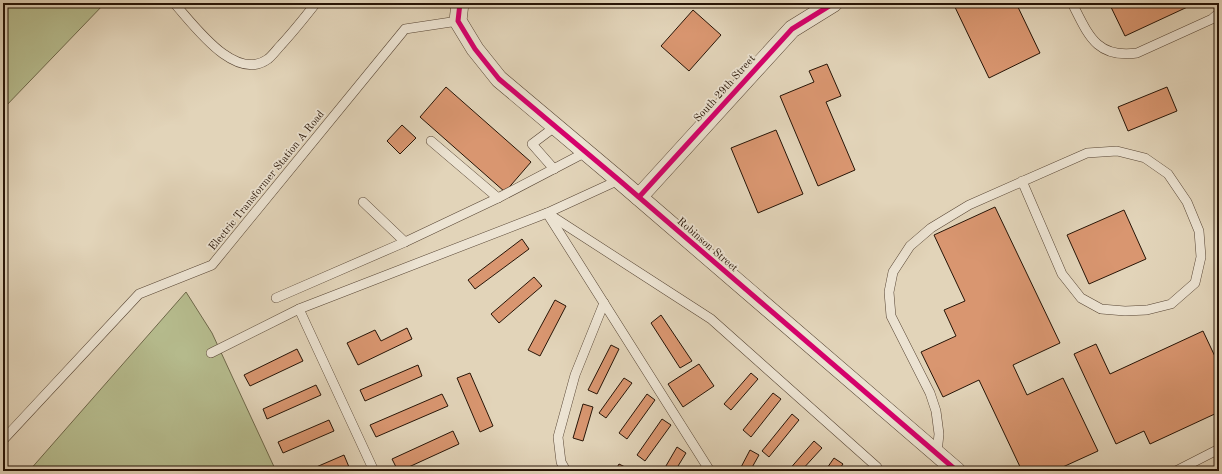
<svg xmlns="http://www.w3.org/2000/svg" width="1222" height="474" font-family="'Old Standard TT',serif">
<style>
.green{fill:#b6bc8e;stroke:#6e684a}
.building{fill:#d99670;stroke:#271406}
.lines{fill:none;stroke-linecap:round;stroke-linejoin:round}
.service-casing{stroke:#564433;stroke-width:10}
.minor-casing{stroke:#564433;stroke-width:18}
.service{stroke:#ece3d2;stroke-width:9}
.minor{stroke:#ece3d2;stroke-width:17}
.cycleway-casing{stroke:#ece3d2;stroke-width:8}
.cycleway{stroke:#d6006c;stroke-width:5}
.labels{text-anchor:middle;stroke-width:3.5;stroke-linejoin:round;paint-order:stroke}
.street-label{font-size:11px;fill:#271406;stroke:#ece3d2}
</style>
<rect width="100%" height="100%" fill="#e2d4b9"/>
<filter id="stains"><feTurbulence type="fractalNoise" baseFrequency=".005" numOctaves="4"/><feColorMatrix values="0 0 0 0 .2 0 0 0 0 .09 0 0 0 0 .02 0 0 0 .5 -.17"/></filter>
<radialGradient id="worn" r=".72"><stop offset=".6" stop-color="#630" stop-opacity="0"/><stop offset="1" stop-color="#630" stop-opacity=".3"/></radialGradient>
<g class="green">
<polygon points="3,3 105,3 3,109"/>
<polygon points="186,292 212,333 276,471 29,471"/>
</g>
<g class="building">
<polygon points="953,3 1016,3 1040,53 989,78"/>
<polygon points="1109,3 1196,3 1125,36"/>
<polygon points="693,10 721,35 689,71 661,46"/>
<polygon points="827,64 841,96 826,102 855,170 818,186 780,96 814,82 809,71"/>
<polygon points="446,87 531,162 505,192 420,117"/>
<polygon points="1167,87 1177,111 1128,131 1118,107"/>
<polygon points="402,125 416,138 400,154 387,141"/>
<polygon points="776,130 803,194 758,213 731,148"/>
<polygon points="995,207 1060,343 1013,365 1027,395 1063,378 1098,451 1054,471 1022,471 979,380 943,397 921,352 956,336 944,310 965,301 934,235"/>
<polygon points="1124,210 1146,259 1089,284 1067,235"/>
<polygon points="522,239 529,249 475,289 468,280"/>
<polygon points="534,277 542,286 499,323 491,314"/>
<polygon points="555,300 566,306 540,356 528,350"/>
<polygon points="661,315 692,361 680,368 651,323"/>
<polygon points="407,328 412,339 358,365 347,343 375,330 381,341"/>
<polygon points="1203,331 1219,365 1219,412 1150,444 1144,431 1116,444 1074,354 1096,344 1110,374"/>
<polygon points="611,345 619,349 597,394 588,390"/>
<polygon points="297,349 303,361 250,386 244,375"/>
<polygon points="699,364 714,386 683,407 668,384"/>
<polygon points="418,365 422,376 365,401 360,390"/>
<polygon points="470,373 493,426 480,432 457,378"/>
<polygon points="751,373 758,379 731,410 724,404"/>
<polygon points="624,378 632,383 606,418 599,413"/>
<polygon points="316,385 321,395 267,419 263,409"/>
<polygon points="773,393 781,399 751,437 743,430"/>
<polygon points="442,394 448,406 376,437 370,425"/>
<polygon points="647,394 655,400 627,439 619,433"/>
<polygon points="583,404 593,407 583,441 573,438"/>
<polygon points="792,414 799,420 769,457 762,451"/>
<polygon points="662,419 671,425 645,461 637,455"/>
<polygon points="329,420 334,431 283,453 278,442"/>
<polygon points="453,431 459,444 400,471 398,471 392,459"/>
<polygon points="814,441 822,448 801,471 788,471"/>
<polygon points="677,447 686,453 675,471 663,471"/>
<polygon points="750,450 759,455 750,471 739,471"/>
<polygon points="344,455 349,467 338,471 307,471"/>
<polygon points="834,458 843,464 838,471 825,471"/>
<polygon points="619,464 627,468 626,471 615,471"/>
</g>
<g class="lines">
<g class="service-casing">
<g id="service">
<path d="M174,3C194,25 235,83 268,59C273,55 277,49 281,45C293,32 305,17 316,3"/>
<path d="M1072,3C1088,34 1096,59 1137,53L1212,19L1219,13"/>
<polyline points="431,141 498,198"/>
<polyline points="554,169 532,144 556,126"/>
<polyline points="619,180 547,213 711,319 877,467 878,471"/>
<polyline points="363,202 405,242"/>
<polyline points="276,298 405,242 498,198 586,152"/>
<polyline points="299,309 374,471"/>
<polyline points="211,353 299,309 547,213 710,471"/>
<polyline points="3,440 139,294 212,265 405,29 458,21"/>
<polyline points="937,453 939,434 936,411 930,393 891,316 889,292 893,272 910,246 931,228 969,205 1087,153 1117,151 1145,158 1168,174 1187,202 1199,231 1201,257 1195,283 1171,304 1147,310 1125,311 1101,309 1081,298 1062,274 1022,181"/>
<polyline points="566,471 561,462 558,437 575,375 604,303"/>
<polyline points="1176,471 1219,449"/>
</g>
</g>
<g class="minor-casing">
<g id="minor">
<polyline points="460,3 458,21 475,49 499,79 619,180 957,471"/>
<polyline points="639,197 792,29 834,3"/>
</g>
</g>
<use href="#service" class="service"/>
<use href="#minor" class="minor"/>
<g class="cycleway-casing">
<g id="cycleway">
<polyline points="460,3 458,21 475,49 499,79 619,180 957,471"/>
<polyline points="639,197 792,29 834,3"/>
</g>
</g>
<use href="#cycleway" class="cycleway"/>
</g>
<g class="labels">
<g class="street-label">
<text transform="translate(724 88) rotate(-48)" y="4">South 29th Street</text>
<text transform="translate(266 180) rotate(-51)" y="4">Electric Transformer Station A Road</text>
<text transform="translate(708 244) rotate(41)" y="4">Robinson Street</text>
</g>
</g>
<rect width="1222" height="474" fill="none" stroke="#e2d4b9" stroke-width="16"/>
<rect x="4" y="4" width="1214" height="466" fill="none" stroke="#271406" stroke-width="2"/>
<rect x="8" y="8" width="1206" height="458" fill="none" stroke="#271406"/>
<rect width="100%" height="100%" filter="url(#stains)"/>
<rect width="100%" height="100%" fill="url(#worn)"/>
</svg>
